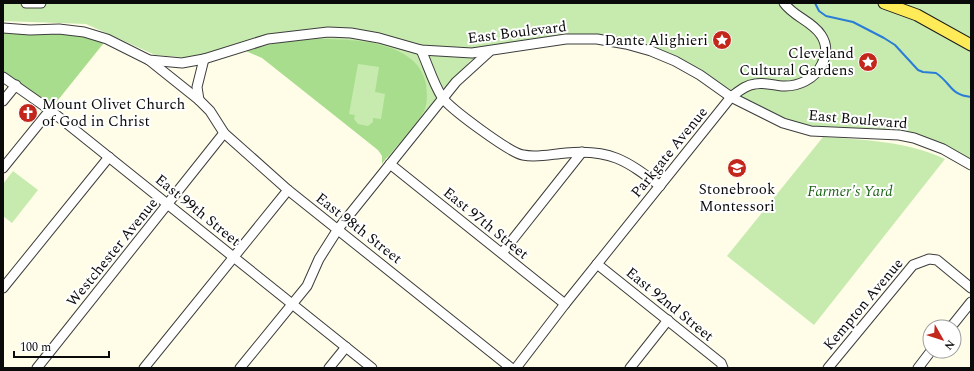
<svg xmlns="http://www.w3.org/2000/svg" width="974" height="371" font-family="Spectral,serif">
<style>
.green{fill:#c7ebaf}
.forest{fill:#a8dd8d;fill-rule:evenodd}
.lines{fill:none;stroke-linecap:round;stroke-linejoin:round}
.stream{stroke:#2a7dd6;stroke-width:2}
.minor-casing{stroke:#3d3d3d;stroke-width:11}
.major-casing{stroke:#1b1b1b;stroke-width:13}
.minor{stroke:#fff;stroke-width:9}
.major{stroke:#ffea58;stroke-width:11}
.labels{text-anchor:middle;stroke-width:4;stroke-linejoin:round;paint-order:stroke}
.street-label{font-size:15px;fill:#0a0a0a;stroke:#fff}
.poi-label{font-size:15px;fill:#0a0a0a;stroke:#fff;text-anchor:end}
.park-label{font-size:15px;font-style:italic;fill:#1e6517;stroke:#fff}
</style>
<rect width="100%" height="100%" fill="#fffde8"/>
<g class="green">
<polygon points="3,3 971,3 971,165 914,138 843,134 783,123 675,61 626,44 566,39 489,52 470,61 388,158 248,45 204,59 155,55 86,24 3,21"/>
<path d="M823,137C866,140 906,141 945,159L814,325L727,256Z"/>
<polygon points="13,171 38,190 12,223 3,216 3,184"/>
</g>
<g class="forest">
<polygon points="3,28 107,39 50,110 3,77"/>
<path d="M316,39C351,39 418,40 426,84C427,92 428,103 424,111C415,127 393,149 382,164V156L378,150L262,58L246,51L278,43ZM358,64L379,67L375,92L385,94L381,119L373,118V122L368,126L358,124L354,119L355,115L349,114Z"/>
</g>
<g class="lines">
<path class="stream" d="M815,3L819,11L826,16L853,22L884,38L895,45L918,70L923,72L936,73C952,84 950,95 971,97"/>
<g class="minor-casing">
<g id="minor">
<polyline points="26,3 41,3"/>
<polyline points="3,28 30,30 59,29 84,32 107,39 149,60 182,63 204,59 268,39 328,32 351,33 379,38 421,50 472,53 566,39 597,39 626,44 651,51 675,61 700,75 731,97 783,123 811,131 899,135 914,138 943,149 971,165"/>
<path d="M421,50C428,65 433,83 442,97C449,108 510,153 523,155C537,158 552,154 566,153C610,149 626,160 660,186"/>
<polyline points="149,60 199,100 210,111 224,133 288,190 511,368"/>
<polyline points="3,77 50,110 372,368"/>
<polyline points="199,100 197,87 204,59"/>
<polyline points="3,101 16,85"/>
<polyline points="390,164 565,304"/>
<polyline points="3,168 50,110"/>
<polyline points="502,253 582,152"/>
<polyline points="597,264 721,363 723,368"/>
<polyline points="3,288 109,157"/>
<polyline points="951,327 971,302"/>
<polyline points="37,368 224,133"/>
<polyline points="144,368 288,190"/>
<polyline points="240,368 307,286 319,259 338,229 456,82 489,52"/>
<polyline points="329,368 346,347"/>
<path d="M516,368L565,304L731,97C738,92 745,85 755,84C764,82 773,85 782,86C798,87 815,79 822,64C827,54 827,44 821,35C812,21 794,17 784,3"/>
<polyline points="630,368 668,320"/>
<polyline points="828,368 913,265 929,259 937,260 971,288"/>
<polyline points="918,368 931,351"/>
</g>
</g>
<g class="major-casing">
<polyline id="major" points="884,3 917,15 971,45"/>
</g>
<use href="#minor" class="minor"/>
<use href="#major" class="major"/>
</g>
<defs>
<g id="sight-disc" transform="scale(1)"><circle r="9.5" fill="#c3261a" stroke="#fff"/><path d="M0-6L1.8-2.2L6-1.7L2.9 1.2L3.7 5.4L0 3.3L-3.7 5.4L-2.9 1.2L-6-1.7L-1.8-2.2Z" fill="#fff"/></g>
<g id="church-disc" transform="scale(1)"><circle r="9.5" fill="#c3261a" stroke="#fff"/><path d="M-1.2-6h2.4v3.5h3.3v2.4h-3.3V6h-2.4V-.1h-3.3v-2.4h3.3Z" fill="#fff"/></g>
<g id="school-disc" transform="scale(1)"><circle r="9.5" fill="#c3261a" stroke="#fff"/><path d="M0-5L7-2L0 1L-7-2ZM-4 1L0 2.5L4 1V4Q0 6-4 4Z" fill="#fff"/></g>
</defs>
<g fill-rule="evenodd">
<use href="#sight-disc" x="722" y="40"/>
<use href="#sight-disc" x="868" y="62"/>
<use href="#church-disc" x="28" y="113"/>
<use href="#school-disc" x="737" y="168"/>
</g>
<g class="labels">
<g class="street-label">
<text transform="translate(517 32) rotate(-7)" y="5">East Boulevard</text>
<text transform="translate(858 119) rotate(5)" y="5">East Boulevard</text>
<text transform="translate(669 152) rotate(-51)" y="5">Parkgate Avenue</text>
<text transform="translate(198 210) rotate(39)" y="5">East 99th Street</text>
<text transform="translate(486 223) rotate(39)" y="5">East 97th Street</text>
<text transform="translate(359 228) rotate(38)" y="5">East 98th Street</text>
<text transform="translate(112 252) rotate(-51)" y="5">Westchester Avenue</text>
<text transform="translate(670 304) rotate(39)" y="5">East 92nd Street</text>
<text transform="translate(863 304) rotate(-50)" y="5">Kempton Avenue</text>
</g>
<g class="poi-label">
<text x="708" y="45">Dante Alighieri</text>
<text x="854" y="58">Cleveland<tspan x="854" dy="17">Cultural Gardens</tspan></text>
<text x="42" y="109" text-anchor="start">Mount Olivet Church<tspan x="42" dy="17">of God in Christ</tspan></text>
<text x="737" y="194" text-anchor="middle">Stonebrook<tspan x="737" dy="17">Montessori</tspan></text>
</g>
<g class="park-label">
<text x="850" y="196">Farmer's Yard</text>
</g>
</g>
<rect width="974" height="371" fill="none" stroke="#0a0a0a" stroke-width="8"/>
<g transform="translate(942 339) rotate(129)"><circle r="19" fill="#ffffff" stroke="#9d9d9d"/>
<path d="M0-3L7 15L0 10L-7 15Z" fill="#c3261a"/>
<text y="-6" font-size="11" font-weight="bold" text-anchor="middle" fill="#0a0a0a">N</text>
</g>
<path d="M14 351v6h95v-6" fill="none" stroke="#0a0a0a" stroke-width="2"/>
<text x="20" y="351" font-size="12" fill="#0a0a0a" stroke="#ffffff" stroke-width="3" paint-order="stroke">100 m</text>
</svg>
